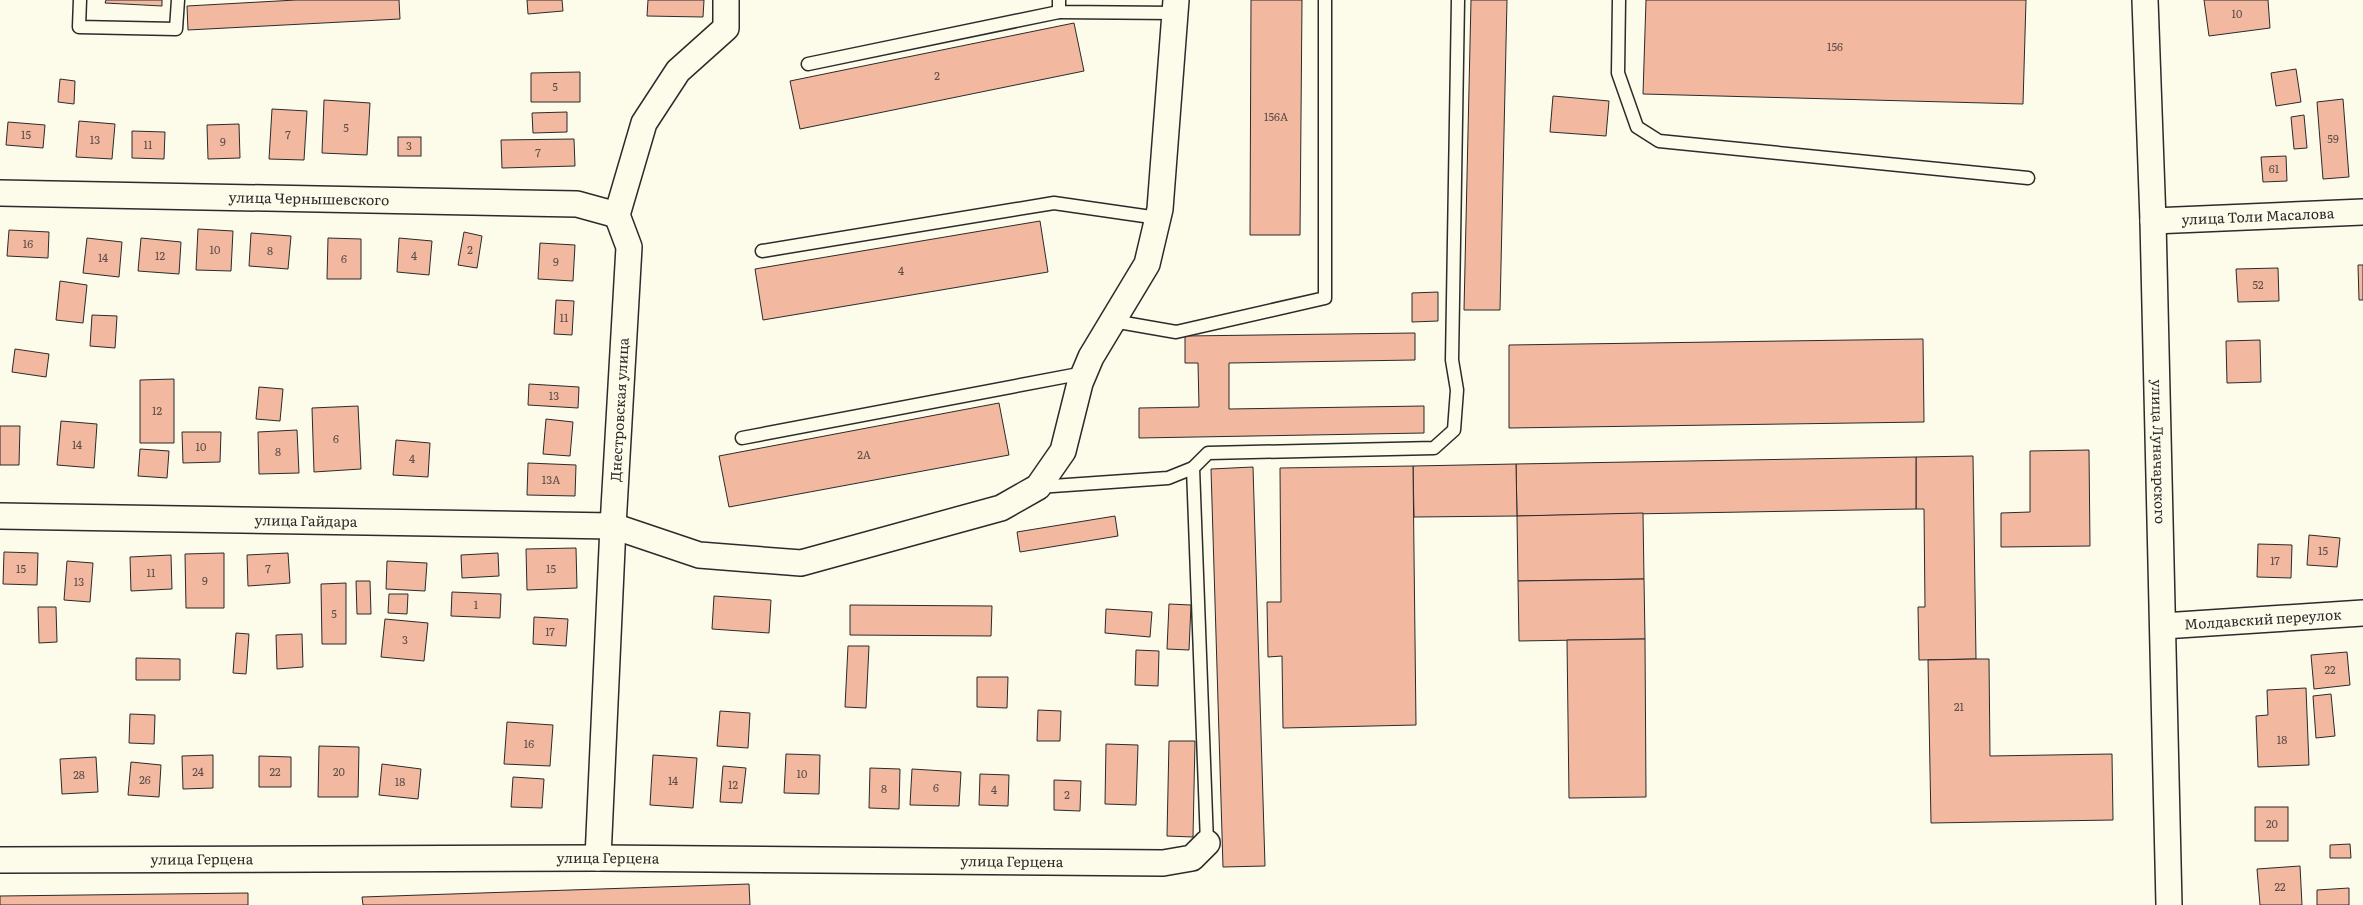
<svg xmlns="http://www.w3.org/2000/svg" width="2363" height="905" font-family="Literata,serif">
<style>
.building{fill:#f2b8a0;stroke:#2b2b2b}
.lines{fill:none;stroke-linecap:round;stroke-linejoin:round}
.lane-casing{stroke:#2b2b2b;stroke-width:15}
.street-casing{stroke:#2b2b2b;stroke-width:28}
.lane{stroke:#fdfbea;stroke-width:12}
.street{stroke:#fdfbea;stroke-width:25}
.labels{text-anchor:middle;stroke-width:4;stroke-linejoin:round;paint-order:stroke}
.number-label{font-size:11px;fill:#5d4e48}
.street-label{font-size:14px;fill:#2b2b2b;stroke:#fdfbea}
</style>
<rect width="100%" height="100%" fill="#fdfbea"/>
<g class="building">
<polygon points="106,0 162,0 162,6 105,3"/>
<polygon points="296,0 399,0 400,19 188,30 187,6"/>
<polygon points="527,0 562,0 563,11 528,14"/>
<polygon points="648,0 704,0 703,17 647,16"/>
<polygon points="1251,0 1302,0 1300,235 1250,235"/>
<polygon points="1471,0 1507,0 1500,310 1464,310"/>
<polygon points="1646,0 2026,0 2023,104 1643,94"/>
<polygon points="2204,0 2268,0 2270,28 2209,36"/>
<polygon points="1074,23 1084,71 800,129 790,81"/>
<polygon points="2296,69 2301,102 2276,106 2271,73"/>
<polygon points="580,72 580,102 531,102 531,73"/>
<polygon points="60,79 75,81 74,104 58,102"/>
<polygon points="1553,96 1609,101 1606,136 1550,132"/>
<polygon points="2343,99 2349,177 2323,179 2317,102"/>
<polygon points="324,100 370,103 367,155 322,153"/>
<polygon points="272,109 307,111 304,160 269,159"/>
<polygon points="567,112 567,132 533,133 532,113"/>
<polygon points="2304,115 2307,148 2294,149 2291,117"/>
<polygon points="79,121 115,124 112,159 76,157"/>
<polygon points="8,122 45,125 43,148 6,145"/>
<polygon points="239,124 240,158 208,159 207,125"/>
<polygon points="132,131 165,132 164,159 132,158"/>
<rect x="398" y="137" width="23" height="19"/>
<polygon points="574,139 575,166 502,168 501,140"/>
<polygon points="2286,156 2287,181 2263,182 2261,157"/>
<polygon points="1040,221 1048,272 763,320 755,269"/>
<polygon points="198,229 233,231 231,271 196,270"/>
<polygon points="9,230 49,232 48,258 7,256"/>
<polygon points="464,232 482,236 477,268 458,265"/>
<polygon points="251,233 291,236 288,269 249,266"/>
<polygon points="87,238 122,242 119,277 83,273"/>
<polygon points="141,238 181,242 179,274 138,271"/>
<polygon points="328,238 361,239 361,279 327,279"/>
<polygon points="399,238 432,241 429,275 397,272"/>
<polygon points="540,243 575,245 573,281 538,279"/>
<polygon points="2358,265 2363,265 2363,300 2359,300"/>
<polygon points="2278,268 2279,301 2238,302 2236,269"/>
<polygon points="60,281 87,285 83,323 56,320"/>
<polygon points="1438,292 1438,321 1412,322 1412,293"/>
<polygon points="556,300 574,301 572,335 554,334"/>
<polygon points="92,315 117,316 115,348 90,346"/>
<polygon points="1415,333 1415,360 1229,363 1229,409 1424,406 1424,433 1139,438 1139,408 1199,407 1198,363 1185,363 1185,336"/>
<polygon points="1923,339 1924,422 1509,428 1509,345"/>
<polygon points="2260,340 2261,382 2227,383 2226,341"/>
<polygon points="15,349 49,354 46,377 12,372"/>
<polygon points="174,379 174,443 140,443 140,380"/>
<polygon points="529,384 579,387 578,408 528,405"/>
<polygon points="259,387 283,389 280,421 256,419"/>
<polygon points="999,403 1009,455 729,507 719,456"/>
<polygon points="358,406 361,469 314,472 312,408"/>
<polygon points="546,419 573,422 570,456 543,454"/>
<polygon points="61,421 97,424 94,468 57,465"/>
<polygon points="0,426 20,426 19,465 0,465"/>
<polygon points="297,430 299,473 259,474 258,432"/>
<polygon points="182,432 221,432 220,462 183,463"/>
<polygon points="396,440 430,443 428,477 393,475"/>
<polygon points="140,449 169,451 167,478 138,476"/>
<polygon points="2089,450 2090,546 2001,547 2001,513 2030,512 2030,451"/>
<polygon points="1973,456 1976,659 1919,660 1918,607 1925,607 1924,509 1916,509 1916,457"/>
<polygon points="1916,457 1916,509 1517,516 1516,464"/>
<polygon points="528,463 576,465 575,496 527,495"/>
<polygon points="1516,464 1517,516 1414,517 1413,466"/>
<polygon points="1413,466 1416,725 1283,728 1282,656 1268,657 1267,602 1281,602 1280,468"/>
<polygon points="1253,467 1265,866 1223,867 1211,469"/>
<polygon points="1643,513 1644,579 1518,581 1517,516"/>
<polygon points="1115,516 1118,536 1020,552 1017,532"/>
<polygon points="2309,535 2340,538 2337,567 2307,565"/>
<polygon points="2258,544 2292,545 2291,578 2257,577"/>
<polygon points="576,548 577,588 527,590 526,549"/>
<polygon points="4,552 38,553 37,585 3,584"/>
<polygon points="224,553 224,608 186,608 185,554"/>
<polygon points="288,553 290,583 248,586 247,555"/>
<polygon points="498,553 499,576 462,578 461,555"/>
<polygon points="171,555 172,589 131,591 130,557"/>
<polygon points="67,561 93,563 90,602 64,600"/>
<polygon points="387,561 427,563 425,591 386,589"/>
<polygon points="1644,579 1645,639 1519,641 1518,581"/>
<polygon points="356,581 370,581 371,614 357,614"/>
<polygon points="346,583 346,644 322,644 321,584"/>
<polygon points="452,592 501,594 500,618 451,616"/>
<polygon points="389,594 408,594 407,614 388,613"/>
<polygon points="714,596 771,600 769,633 712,629"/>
<polygon points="1169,604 1191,605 1189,650 1167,649"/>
<polygon points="850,605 992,606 991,636 850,635"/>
<polygon points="38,607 56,607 57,642 39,643"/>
<polygon points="1106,609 1152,612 1150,637 1105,633"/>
<polygon points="534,617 568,619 566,646 533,644"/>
<polygon points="385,619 428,623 424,661 381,657"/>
<polygon points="236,633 249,634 246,674 233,673"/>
<polygon points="302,634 303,667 277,669 276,635"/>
<polygon points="1645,639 1646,797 1569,798 1567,640"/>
<polygon points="848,646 869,646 866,708 845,707"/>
<polygon points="1136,650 1159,651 1158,686 1135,685"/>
<polygon points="2347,652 2350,685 2314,689 2311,655"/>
<polygon points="136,658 180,659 180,680 136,680"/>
<polygon points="1976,659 1989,659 1990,756 2112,754 2113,820 1931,823 1928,660"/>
<polygon points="977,677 1008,677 1007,708 977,707"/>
<polygon points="2306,688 2309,765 2258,767 2256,716 2268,715 2267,690"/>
<polygon points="2331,694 2335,736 2316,738 2313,696"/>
<polygon points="1038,710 1061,711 1060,741 1037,741"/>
<polygon points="720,711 750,713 748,748 717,746"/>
<polygon points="130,714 155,715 154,744 129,743"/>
<polygon points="507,722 553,725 550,766 504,764"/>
<polygon points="1169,741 1195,741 1193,837 1167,836"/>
<polygon points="1106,744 1138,745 1136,805 1105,804"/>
<polygon points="319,746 359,747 358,797 318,797"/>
<polygon points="786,754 820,755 819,794 784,793"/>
<polygon points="213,755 213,788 183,789 182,756"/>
<polygon points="653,755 697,758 693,808 650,805"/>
<polygon points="259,756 291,757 291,787 259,787"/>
<polygon points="96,757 98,792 62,794 60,759"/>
<polygon points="131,762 161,765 159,797 128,795"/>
<polygon points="382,764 421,769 418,799 379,795"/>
<polygon points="723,766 746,768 742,803 720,802"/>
<polygon points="870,768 900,769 899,809 869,808"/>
<polygon points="912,769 961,772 959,806 910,805"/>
<polygon points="980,774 1009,775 1008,806 979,805"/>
<polygon points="513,777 544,779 542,808 511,807"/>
<polygon points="1054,780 1081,781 1080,811 1054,810"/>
<rect x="2255" y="807" width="33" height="34"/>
<polygon points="2350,844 2351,858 2330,858 2330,845"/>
<polygon points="2300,866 2302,905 2260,905 2257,869"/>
<polygon points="749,884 750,905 363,905 362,897"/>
<polygon points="2349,888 2349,905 2317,905 2317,890"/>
<polygon points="248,893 248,905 0,905 0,896"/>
</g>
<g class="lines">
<g class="lane-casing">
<g id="lane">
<polyline points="80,0 79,27 176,29 178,0"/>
<polyline points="1059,0 1059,12 1175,13"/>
<polyline points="1619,0 1618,73 1637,127 1659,141 2028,178"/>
<polyline points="808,64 1059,12"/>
<polyline points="762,251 1054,203 1158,218"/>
<polyline points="1113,321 1176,332 1325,298 1325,0"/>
<polyline points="742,438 1084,373"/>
<polyline points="1038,487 1168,478 1193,468"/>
<polyline points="1207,843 1193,468 1208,453 1434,448 1454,430 1457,390 1452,360 1458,0"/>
</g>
</g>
<g class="street-casing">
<g id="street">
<path id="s1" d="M2145,0L2153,221L2169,905"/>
<path id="s2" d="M0,193L577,204L617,215"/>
<path id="s3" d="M2153,221L2363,212"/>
<path id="s4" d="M0,516L613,526L699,555L801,563L1001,508L1038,487L1063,451L1080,383L1091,357L1147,264L1160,209L1176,0"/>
<path id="s5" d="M2163,626L2363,613"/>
<path id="s6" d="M598,858L613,526L629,247L617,215L644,123L678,71L726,28V0"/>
<path id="s7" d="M0,860L598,858L1163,863L1192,858L1207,843"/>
</g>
</g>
<use href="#lane" class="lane"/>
<use href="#street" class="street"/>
</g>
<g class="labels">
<g class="number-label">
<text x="2237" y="18">10</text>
<text x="1835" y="51">156</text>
<text x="937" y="80">2</text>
<text x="555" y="91">5</text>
<text x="1276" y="121">156А</text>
<text x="346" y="132">5</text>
<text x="26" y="139">15</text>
<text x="288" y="139">7</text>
<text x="2333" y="143">59</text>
<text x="95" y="144">13</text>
<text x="223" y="146">9</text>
<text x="148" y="149">11</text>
<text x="409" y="150">3</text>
<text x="538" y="157">7</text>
<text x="2274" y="173">61</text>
<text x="28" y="248">16</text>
<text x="215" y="254">10</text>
<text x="470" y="254">2</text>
<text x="270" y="255">8</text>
<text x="160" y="260">12</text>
<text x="414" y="260">4</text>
<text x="103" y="262">14</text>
<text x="344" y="263">6</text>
<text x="556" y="266">9</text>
<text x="901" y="275">4</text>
<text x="2258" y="289">52</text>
<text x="564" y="322">11</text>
<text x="554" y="400">13</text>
<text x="157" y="415">12</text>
<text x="336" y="443">6</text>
<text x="77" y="449">14</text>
<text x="201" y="451">10</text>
<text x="278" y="456">8</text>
<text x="864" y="459">2А</text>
<text x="412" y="463">4</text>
<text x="551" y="484">13А</text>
<text x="2323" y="555">15</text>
<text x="2275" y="565">17</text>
<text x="21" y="573">15</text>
<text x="268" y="573">7</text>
<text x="551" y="573">15</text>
<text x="151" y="577">11</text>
<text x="205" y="585">9</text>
<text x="79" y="586">13</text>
<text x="476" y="609">1</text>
<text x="334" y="618">5</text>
<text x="550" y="636">17</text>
<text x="405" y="644">3</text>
<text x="2330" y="674">22</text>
<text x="1959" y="711">21</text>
<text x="2282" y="744">18</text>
<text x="529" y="748">16</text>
<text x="198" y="776">24</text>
<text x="275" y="776">22</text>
<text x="339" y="776">20</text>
<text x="802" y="778">10</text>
<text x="79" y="779">28</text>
<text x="145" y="784">26</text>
<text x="673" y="785">14</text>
<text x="400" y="786">18</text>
<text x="733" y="789">12</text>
<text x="936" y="792">6</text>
<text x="884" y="793">8</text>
<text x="994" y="794">4</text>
<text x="1067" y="799">2</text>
<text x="2272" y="828">20</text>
<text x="2280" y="891">22</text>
</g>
<g class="street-label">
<text dy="5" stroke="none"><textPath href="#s2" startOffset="309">улица Чернышевского</textPath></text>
<text dy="5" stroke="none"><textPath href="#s3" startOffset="105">улица Толи Масалова</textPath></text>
<text dy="5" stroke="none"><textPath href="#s6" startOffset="449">Днестровская улица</textPath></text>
<text dy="5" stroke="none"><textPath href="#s1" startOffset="452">улица Луначарского</textPath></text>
<text dy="5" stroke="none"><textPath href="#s4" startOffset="306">улица Гайдара</textPath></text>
<text dy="5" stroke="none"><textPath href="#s5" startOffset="100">Молдавский переулок</textPath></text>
<text dy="5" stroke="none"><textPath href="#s7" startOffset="608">улица Герцена</textPath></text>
<text dy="5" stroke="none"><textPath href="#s7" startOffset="202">улица Герцена</textPath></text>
<text dy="5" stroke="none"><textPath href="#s7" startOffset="1012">улица Герцена</textPath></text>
</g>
</g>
</svg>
